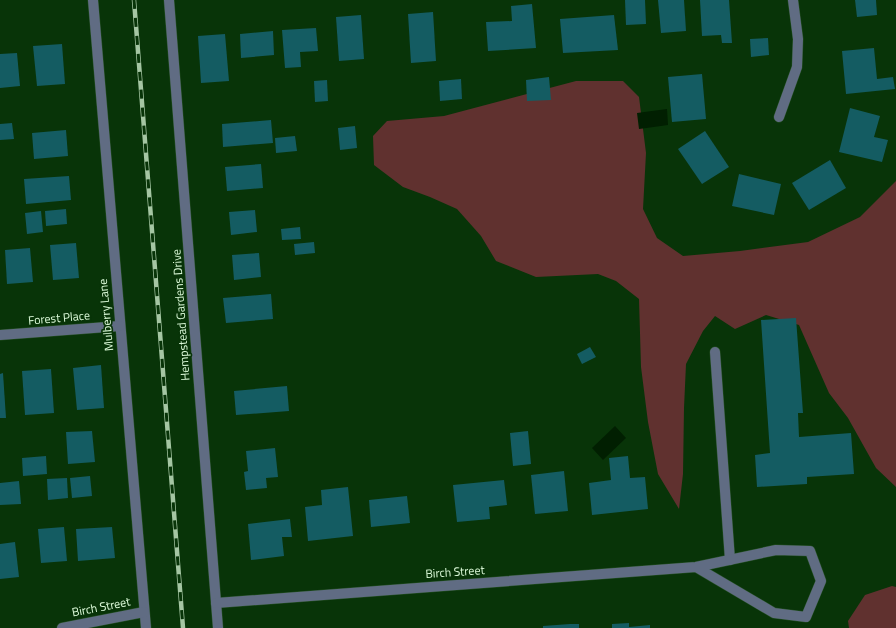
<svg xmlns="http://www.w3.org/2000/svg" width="896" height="628" font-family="'Titillium Web',sans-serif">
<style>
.green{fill:#60312f}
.water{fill:#011f01}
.building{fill:#145c62}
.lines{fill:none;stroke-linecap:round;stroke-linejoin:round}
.minor-casing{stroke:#265025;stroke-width:11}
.minor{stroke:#606c83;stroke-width:10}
.rail-casing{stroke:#a5c6a3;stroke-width:4.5}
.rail{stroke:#083408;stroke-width:3;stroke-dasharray:9;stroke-linecap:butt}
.labels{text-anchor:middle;stroke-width:3.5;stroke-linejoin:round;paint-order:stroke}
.street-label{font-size:12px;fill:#ddfbda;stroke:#083408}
</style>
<rect width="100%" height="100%" fill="#083408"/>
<g class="green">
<polygon points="576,81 623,81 639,97 646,153 643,209 657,238 683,256 740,251 808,242 860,217 896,181 896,487 876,468 848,418 829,393 799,325 766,315 735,329 715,316 703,331 686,364 684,408 683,474 679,509 658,474 648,422 641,367 639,299 616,281 598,274 536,277 496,261 481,236 457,209 430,197 403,187 374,165 373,136 387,121 444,116"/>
<polygon points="892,586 896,587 896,628 849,628 848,621 865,595"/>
</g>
<g class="water">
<polygon points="667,109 668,125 639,129 637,113"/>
<polygon points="615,426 626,438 603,460 592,448"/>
</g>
<g class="building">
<polygon points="625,0 645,0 646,24 626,25"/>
<polygon points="658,0 684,0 686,31 661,33"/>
<polygon points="700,0 729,0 732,43 722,43 721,35 702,36"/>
<polygon points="855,0 876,0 877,15 857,17"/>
<polygon points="532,4 536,48 488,51 486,22 512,21 511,6"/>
<polygon points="433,12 436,61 411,63 408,14"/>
<polygon points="361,15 364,59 339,61 336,17"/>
<polygon points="614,15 618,50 563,53 560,19"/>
<polygon points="316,28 318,51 300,52 301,67 285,68 282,30"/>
<polygon points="273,31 274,55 241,58 240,34"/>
<polygon points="225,34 229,81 201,83 198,36"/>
<polygon points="768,38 769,55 751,57 750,39"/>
<polygon points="62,44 65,84 37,86 33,46"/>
<polygon points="874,48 877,79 893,77 895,89 846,94 842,51"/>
<polygon points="17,53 20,86 0,88 0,54"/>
<polygon points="702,74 706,119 672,122 668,77"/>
<polygon points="549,77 551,100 527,101 526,80"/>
<polygon points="461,79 462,99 440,101 439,81"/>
<polygon points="327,80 328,101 315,102 314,81"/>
<polygon points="850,108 880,116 874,137 888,140 882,162 839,152"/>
<polygon points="271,120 273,143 223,147 222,124"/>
<polygon points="12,123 14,139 0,140 0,124"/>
<polygon points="355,126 357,148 340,150 338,128"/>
<polygon points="66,130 68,156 34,159 32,133"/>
<polygon points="705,131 729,167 702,184 678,149"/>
<polygon points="295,136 297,151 276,153 275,138"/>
<polygon points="830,160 846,188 809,210 792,183"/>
<polygon points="261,164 263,188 227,191 225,167"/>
<polygon points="739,174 781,184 774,215 732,206"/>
<polygon points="69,176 71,200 26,204 24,179"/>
<polygon points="66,209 67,224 46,226 45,211"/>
<polygon points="255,210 257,232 231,235 229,212"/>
<polygon points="41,211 43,232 27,234 25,213"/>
<polygon points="300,227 301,239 282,240 281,229"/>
<polygon points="314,242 315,253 295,255 294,244"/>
<polygon points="76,243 79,278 53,280 50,245"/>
<polygon points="30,248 33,282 7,284 5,250"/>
<polygon points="259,253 261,277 234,280 232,255"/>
<polygon points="271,294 273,319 226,323 223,298"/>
<polygon points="796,318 803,413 798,413 799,437 851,433 854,474 807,477 807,484 757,487 755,455 770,453 761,320"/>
<polygon points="590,347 596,357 582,364 577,354"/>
<polygon points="101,365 104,408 77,410 73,368"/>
<polygon points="51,369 54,413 25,415 22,371"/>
<polygon points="3,373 6,418 0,418 0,374"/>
<polygon points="287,386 289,411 236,415 234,391"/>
<polygon points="92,431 95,462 68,464 66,432"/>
<polygon points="528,431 531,464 513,466 510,433"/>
<polygon points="275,448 278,477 266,478 267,488 246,490 244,472 248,471 246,451"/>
<polygon points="46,456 47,474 23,476 22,458"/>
<polygon points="628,456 630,478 645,477 648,509 592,515 589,483 611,480 609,458"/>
<polygon points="564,471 568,511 535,514 531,475"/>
<polygon points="90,476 92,496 72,498 70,478"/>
<polygon points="67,478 68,498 48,500 47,479"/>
<polygon points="504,480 507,505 489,507 490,519 457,522 453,485"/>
<polygon points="19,481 21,504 0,505 0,483"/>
<polygon points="348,487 353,536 308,541 305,507 322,505 321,490"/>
<polygon points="407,496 410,523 371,527 369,500"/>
<polygon points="290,519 292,537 282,537 284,556 251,560 248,524"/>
<polygon points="64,527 67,561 41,563 38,529"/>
<polygon points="112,527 115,558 78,561 76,529"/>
<polygon points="15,542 19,577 0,579 0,544"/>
<polygon points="629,623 629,627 650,625 650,628 612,628 612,624"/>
<polygon points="570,624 579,624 579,628 543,628 543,626"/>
</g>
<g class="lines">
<g class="minor-casing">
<g id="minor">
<polyline points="93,0 146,628"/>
<polyline points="169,0 218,628"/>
<polyline points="779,117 797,67 798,39 793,0"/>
<polyline points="0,335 120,326"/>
<polyline points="715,352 730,560"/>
<polyline points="216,603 696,567 776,550 810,551 821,581 806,617 774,613 696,567"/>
<polyline points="62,628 144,612"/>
</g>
</g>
<use href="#minor" class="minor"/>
<g class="rail-casing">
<polyline id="rail" points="134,0 183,628"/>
</g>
<use href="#rail" class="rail"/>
</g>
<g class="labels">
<g class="street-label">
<text transform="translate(106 315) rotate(-95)" y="4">Mulberry Lane</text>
<text transform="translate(181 315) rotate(-94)" y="4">Hempstead Gardens Drive</text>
<text transform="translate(59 318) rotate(-5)" y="4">Forest Place</text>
<text transform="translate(455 572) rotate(-4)" y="4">Birch Street</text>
<text transform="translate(101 607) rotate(-11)" y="4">Birch Street</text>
</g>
</g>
</svg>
